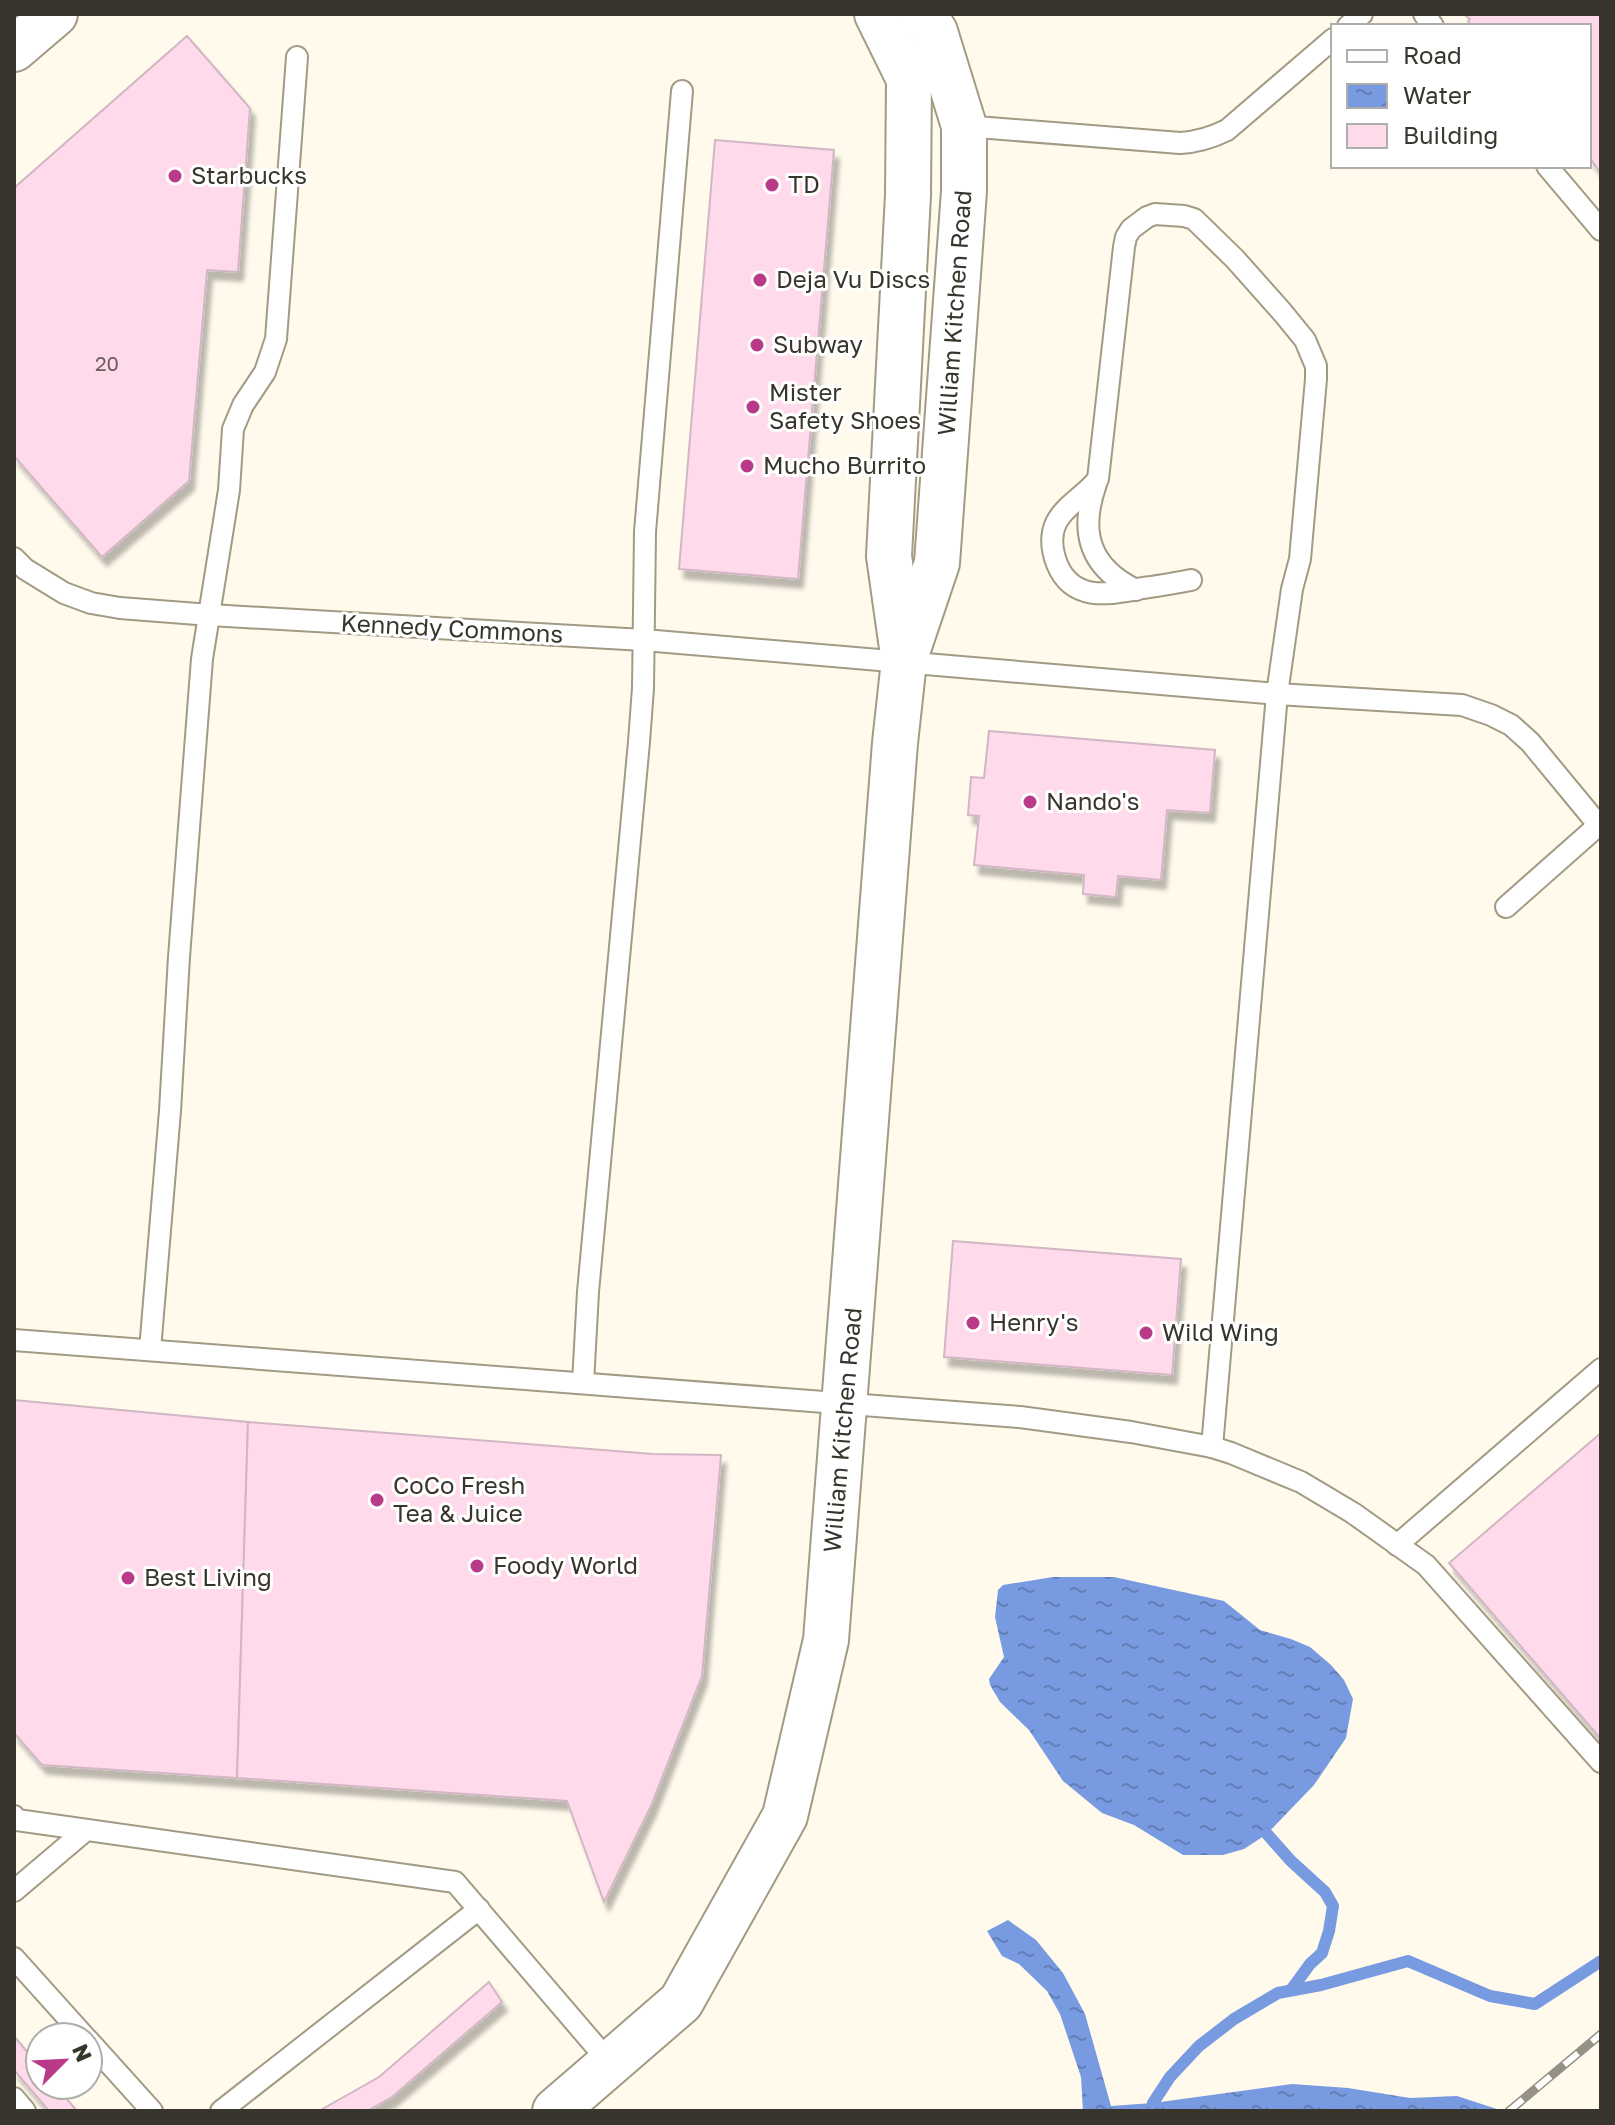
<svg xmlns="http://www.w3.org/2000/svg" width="1615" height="2125" font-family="'Golos Text',sans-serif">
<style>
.water{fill:url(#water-ripples)}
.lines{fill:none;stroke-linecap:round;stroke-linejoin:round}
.stream{stroke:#789ae1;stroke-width:12}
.building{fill:#fedaeb;stroke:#d0b7c3;stroke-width:2;filter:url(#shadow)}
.lane-casing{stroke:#a19b84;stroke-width:24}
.secondary-casing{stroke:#a19b84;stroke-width:48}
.lane{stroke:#fff;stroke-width:20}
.secondary{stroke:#fff;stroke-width:44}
.rail-casing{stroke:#959186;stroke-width:9}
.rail{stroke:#fff;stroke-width:6;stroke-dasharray:18;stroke-linecap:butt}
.poi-dot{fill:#b83a89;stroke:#fff;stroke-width:3}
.labels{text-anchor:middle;stroke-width:6;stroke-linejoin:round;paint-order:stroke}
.number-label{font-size:20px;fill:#6a5e5c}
.poi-label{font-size:24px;fill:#38352c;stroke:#fff;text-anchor:start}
.street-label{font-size:24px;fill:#38352c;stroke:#fff}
</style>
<defs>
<pattern id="water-ripples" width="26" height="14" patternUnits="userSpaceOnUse" patternTransform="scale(2)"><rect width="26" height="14" fill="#789ae1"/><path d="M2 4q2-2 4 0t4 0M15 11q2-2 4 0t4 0" fill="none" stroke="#637eb7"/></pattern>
<filter id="shadow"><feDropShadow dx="5" dy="9" stdDeviation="2" flood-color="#0004"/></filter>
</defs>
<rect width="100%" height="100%" fill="#fffaec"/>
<g class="water">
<polygon points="1053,1577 1114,1577 1224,1601 1260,1630 1291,1639 1310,1647 1331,1665 1344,1680 1353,1699 1346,1738 1314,1785 1267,1834 1244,1849 1223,1855 1183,1855 1134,1825 1102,1813 1063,1781 1029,1730 1000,1702 990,1685 989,1679 1004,1657 995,1617 998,1590 1003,1585"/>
<polygon points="1008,1920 1036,1940 1063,1973 1085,2014 1111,2106 1153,2103 1292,2084 1348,2088 1410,2098 1457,2096 1503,2111 1083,2111 1081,2077 1060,2014 1047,1991 1019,1964 1002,1956 987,1931"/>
</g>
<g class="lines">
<g class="stream">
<polyline points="1267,1834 1291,1861 1325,1892 1333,1906 1329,1931 1322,1953 1310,1964 1291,1990"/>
<polyline points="1153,2103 1170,2077 1199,2046 1234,2019 1278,1993 1321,1985 1408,1961 1490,1996 1535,2004 1601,1961"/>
</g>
</g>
<g class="building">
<polygon points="1468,14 1601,14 1601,173 1589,157 1589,26 1472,26 1468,21 1470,19 1466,16"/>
<polygon points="187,36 250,108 238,272 207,270 189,481 102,557 14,456 14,188"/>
<polygon points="715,140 834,150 798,579 679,569"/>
<polygon points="989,731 1215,750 1210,813 1167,810 1161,880 1118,876 1116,897 1083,894 1084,875 974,865 979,816 968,815 971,777 984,778"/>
<polygon points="953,1241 1181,1259 1172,1375 944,1357"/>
<polygon points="14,1400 248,1422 237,1778 42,1765 14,1733"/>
<polygon points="248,1422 653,1454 721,1455 702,1676 651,1806 604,1902 567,1801 237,1778"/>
<polygon points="1601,1433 1601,1739 1449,1563"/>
<polygon points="489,1982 502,2002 392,2097 367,2111 319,2111 379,2077"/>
<polygon points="14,2036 40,2067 40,2085 55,2085 77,2111 49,2111 14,2070"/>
</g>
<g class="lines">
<g class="lane-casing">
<g id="lane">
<polyline points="1424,14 1433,26"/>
<polyline points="1348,26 1362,14"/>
<path d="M964,126L1180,143C1198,142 1211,138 1227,130L1333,39"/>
<polyline points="1547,166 1601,230"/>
<path d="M1096,484C1079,532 1089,567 1136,590"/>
<polyline points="14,558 25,569 64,593 91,603 120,608 210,615 644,640 1277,694 1462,705 1491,715 1511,725 1530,742 1601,828"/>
<path d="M1191,580C1175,583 1159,586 1143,588C1110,594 1073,603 1057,564C1052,551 1050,536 1056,523C1064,506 1086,495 1098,479L1124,247L1126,237L1131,229L1147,217L1155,214L1184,216L1194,219L1235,259L1283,313L1305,340L1316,366V379L1300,559L1292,589L1277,694L1212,1447"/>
<polyline points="1506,907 1601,823"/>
<polyline points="14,1340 1020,1417 1131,1432 1212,1447 1231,1453 1301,1482 1353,1513 1426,1565 1601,1762"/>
<polyline points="150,1350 170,1111 179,957 202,659 229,490 233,429 243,405 265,372 276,339 297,57"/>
<polyline points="583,1383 588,1292 639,742 643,688 645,532 682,91"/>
<polyline points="1397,1545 1601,1369"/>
<polyline points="14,1816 17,1820 455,1882 610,2063"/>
<polyline points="14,1891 86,1830"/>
<polyline points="14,1958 85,2037"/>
<polyline points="88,2040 152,2111"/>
<polyline points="14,2098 25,2111"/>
<polyline points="221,2111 479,1909"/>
</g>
</g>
<g class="secondary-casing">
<g id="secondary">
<polyline points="877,14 909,79 908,195 889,556 903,655"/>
<polyline points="14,49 55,14"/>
<polyline points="555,2111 681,2002 785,1816 826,1640 895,743 904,661 937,563 964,191 964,126 935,32 924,14"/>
</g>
</g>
<use href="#lane" class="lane"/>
<use href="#secondary" class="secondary"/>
<g class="rail-casing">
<polyline id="rail" points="1509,2111 1601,2034"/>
</g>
<use href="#rail" class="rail"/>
</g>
<g class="poi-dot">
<circle cx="175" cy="176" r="8"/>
<circle cx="772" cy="185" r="8"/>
<circle cx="760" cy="280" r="8"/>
<circle cx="757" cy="345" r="8"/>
<circle cx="753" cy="407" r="8"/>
<circle cx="747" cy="466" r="8"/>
<circle cx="1030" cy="802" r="8"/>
<circle cx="973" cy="1323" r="8"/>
<circle cx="1146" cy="1333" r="8"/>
<circle cx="377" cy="1500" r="8"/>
<circle cx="477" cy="1566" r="8"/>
<circle cx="128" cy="1578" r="8"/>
</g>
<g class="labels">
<g class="number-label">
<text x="107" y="371">20</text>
</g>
<g class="poi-label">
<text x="191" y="184">Starbucks</text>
<text x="788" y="193">TD</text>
<text x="776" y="288">Deja Vu Discs</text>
<text x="773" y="353">Subway</text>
<text x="769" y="401">Mister<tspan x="769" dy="28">Safety Shoes</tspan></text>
<text x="763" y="474">Mucho Burrito</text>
<text x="1046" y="810">Nando's</text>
<text x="989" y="1331">Henry's</text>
<text x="1162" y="1341">Wild Wing</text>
<text x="393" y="1494">CoCo Fresh<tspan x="393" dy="28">Tea &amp; Juice</tspan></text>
<text x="493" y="1574">Foody World</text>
<text x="144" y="1586">Best Living</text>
</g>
<g class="street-label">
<text transform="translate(955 313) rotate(-86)" y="8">William Kitchen Road</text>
<text transform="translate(452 629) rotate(3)" y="8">Kennedy Commons</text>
<text transform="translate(843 1430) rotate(-85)" y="8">William Kitchen Road</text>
</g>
</g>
<rect width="1615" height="2125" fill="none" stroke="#38352c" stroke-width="32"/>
<rect x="1331" y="24" width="260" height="144" fill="#ffffff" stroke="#afaeab" stroke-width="2"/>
<rect x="1347" y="50" width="40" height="12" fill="#ffffff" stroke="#afaeab" stroke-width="2"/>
<text x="1403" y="64" font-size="24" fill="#38352c">Road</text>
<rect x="1347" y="84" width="40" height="24" fill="url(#water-ripples)" stroke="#afaeab" stroke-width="2"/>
<text x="1403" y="104" font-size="24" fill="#38352c">Water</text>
<rect x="1347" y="124" width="40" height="24" fill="#fedaeb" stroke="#afaeab" stroke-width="2"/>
<text x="1403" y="144" font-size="24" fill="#38352c">Building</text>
<g transform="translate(64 2061) rotate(66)"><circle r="38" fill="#ffffff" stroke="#afaeab" stroke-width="2"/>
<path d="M0-6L14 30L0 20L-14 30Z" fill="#b83a89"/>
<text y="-12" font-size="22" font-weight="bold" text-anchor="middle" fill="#38352c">N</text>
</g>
</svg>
